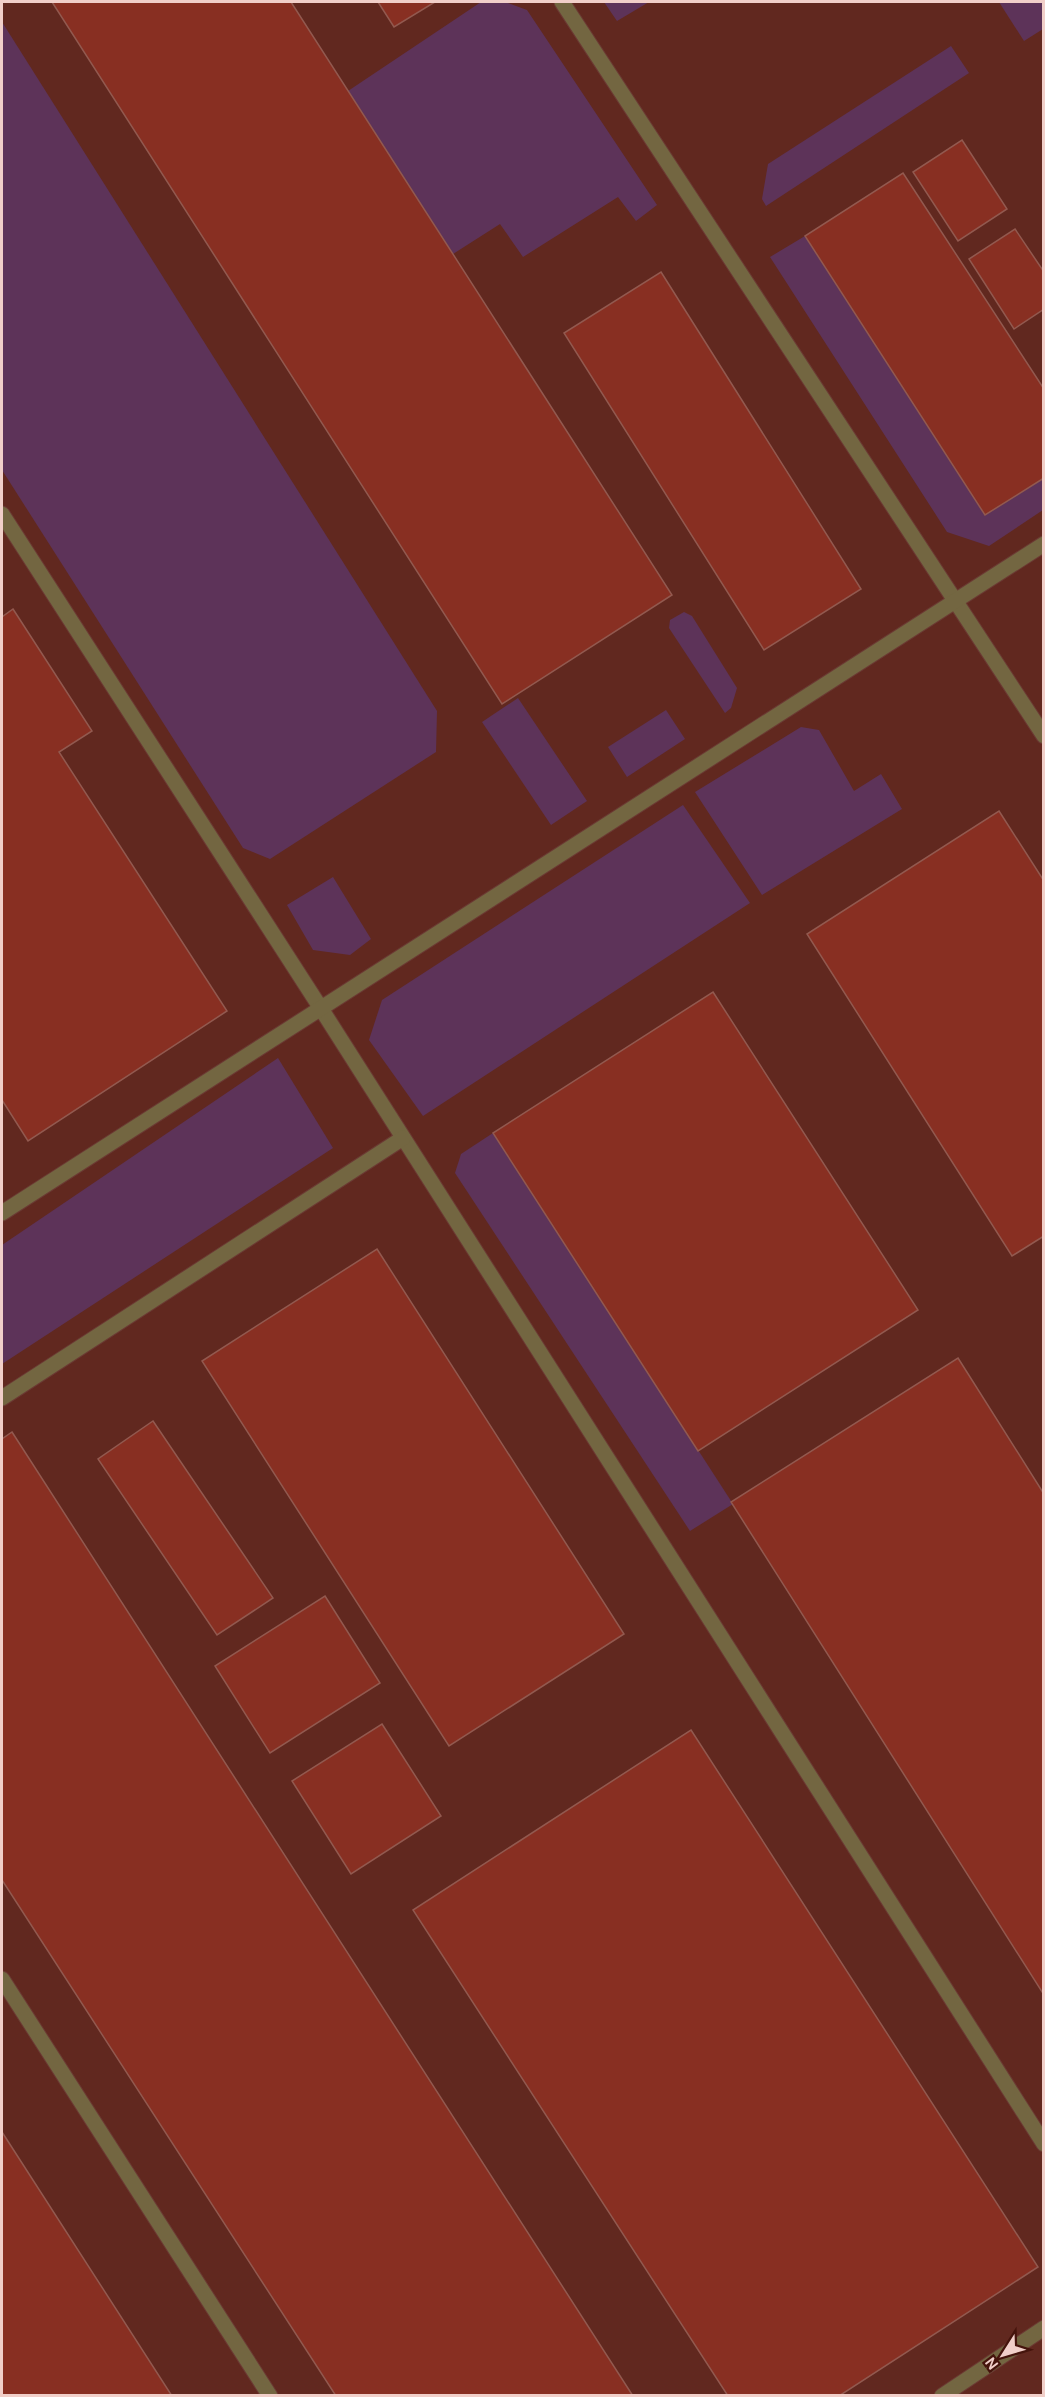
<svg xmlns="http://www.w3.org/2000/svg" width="1045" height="2397" font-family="Karla,sans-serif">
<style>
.built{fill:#61281f}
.green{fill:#5d3359}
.building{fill:#882f22;stroke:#92594f;stroke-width:1.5}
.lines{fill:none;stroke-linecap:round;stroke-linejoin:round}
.lane-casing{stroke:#6b3a33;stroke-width:17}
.lane{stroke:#736641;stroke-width:15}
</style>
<rect width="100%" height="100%" fill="#511e16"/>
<rect class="built" x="2" y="2" width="1041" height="2393"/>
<g class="green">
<polygon points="481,2 505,2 527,10 657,205 636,221 618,197 523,257 500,224 453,254 348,91"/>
<polygon points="604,2 649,2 617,21"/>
<polygon points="999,2 1043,2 1043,29 1024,41"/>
<polygon points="2,22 437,711 436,752 270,859 243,848 2,470"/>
<polygon points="951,46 969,73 766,206 762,199 768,164"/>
<polygon points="805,236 983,512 1043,477 1043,510 989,546 947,532 770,257"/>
<polygon points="684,612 692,616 737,688 731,708 725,713 669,628 670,620"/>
<polygon points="518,698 587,801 551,825 482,722"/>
<polygon points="666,710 685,739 627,777 608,747"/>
<polygon points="801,727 819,730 854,791 881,774 902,809 762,895 695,792"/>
<polygon points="683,805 750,903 423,1116 369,1040 382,1000"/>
<polygon points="333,877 371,939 350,955 313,950 287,905"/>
<polygon points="278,1058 333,1148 2,1364 2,1245"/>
<polygon points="493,1133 733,1504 690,1531 455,1173 461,1154"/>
</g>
<g class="building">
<polygon points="52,2 291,2 672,595 502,704"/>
<polygon points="378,2 435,2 394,27"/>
<polygon points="962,140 1007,209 958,241 913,172"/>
<polygon points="903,173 1044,389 1044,478 985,515 805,236"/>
<polygon points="1015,229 1044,272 1044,309 1014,329 969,259"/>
<polygon points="661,272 861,589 764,650 564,333"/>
<polygon points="13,609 92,731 59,752 227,1011 28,1141 2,1100 2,617"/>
<polygon points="999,811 1044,881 1044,1236 1012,1256 807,934"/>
<polygon points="713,992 918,1310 698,1451 493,1133"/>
<polygon points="377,1249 624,1634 449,1746 202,1361"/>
<polygon points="958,1358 1044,1494 1044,1995 731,1502"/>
<polygon points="153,1421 273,1598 217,1635 98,1459"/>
<polygon points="12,1432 633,2396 336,2396 2,1880 2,1439"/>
<polygon points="325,1596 380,1683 270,1753 215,1666"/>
<polygon points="382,1724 441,1816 351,1874 292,1781"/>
<polygon points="691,1730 1038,2267 839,2396 728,2396 413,1910"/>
<polygon points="2,2132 172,2396 2,2396"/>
</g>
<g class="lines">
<g class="lane-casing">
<g id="lane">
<polyline points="562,2 1044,736"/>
<polyline points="2,514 320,1007 1044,2144"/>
<polyline points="2,1213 1044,544"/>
<polyline points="2,1398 403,1138"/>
<polyline points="2,1979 270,2396"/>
<polyline points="942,2396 1044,2328"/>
</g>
</g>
<use href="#lane" class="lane"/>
</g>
<rect width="1045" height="2397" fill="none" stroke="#f1cfc9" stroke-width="6"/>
<g transform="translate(1003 2355) rotate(233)" stroke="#45140c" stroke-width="4.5" paint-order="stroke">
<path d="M0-4.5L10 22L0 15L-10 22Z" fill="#f1cfc9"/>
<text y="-9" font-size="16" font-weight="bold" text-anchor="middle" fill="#f1cfc9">N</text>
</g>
</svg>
